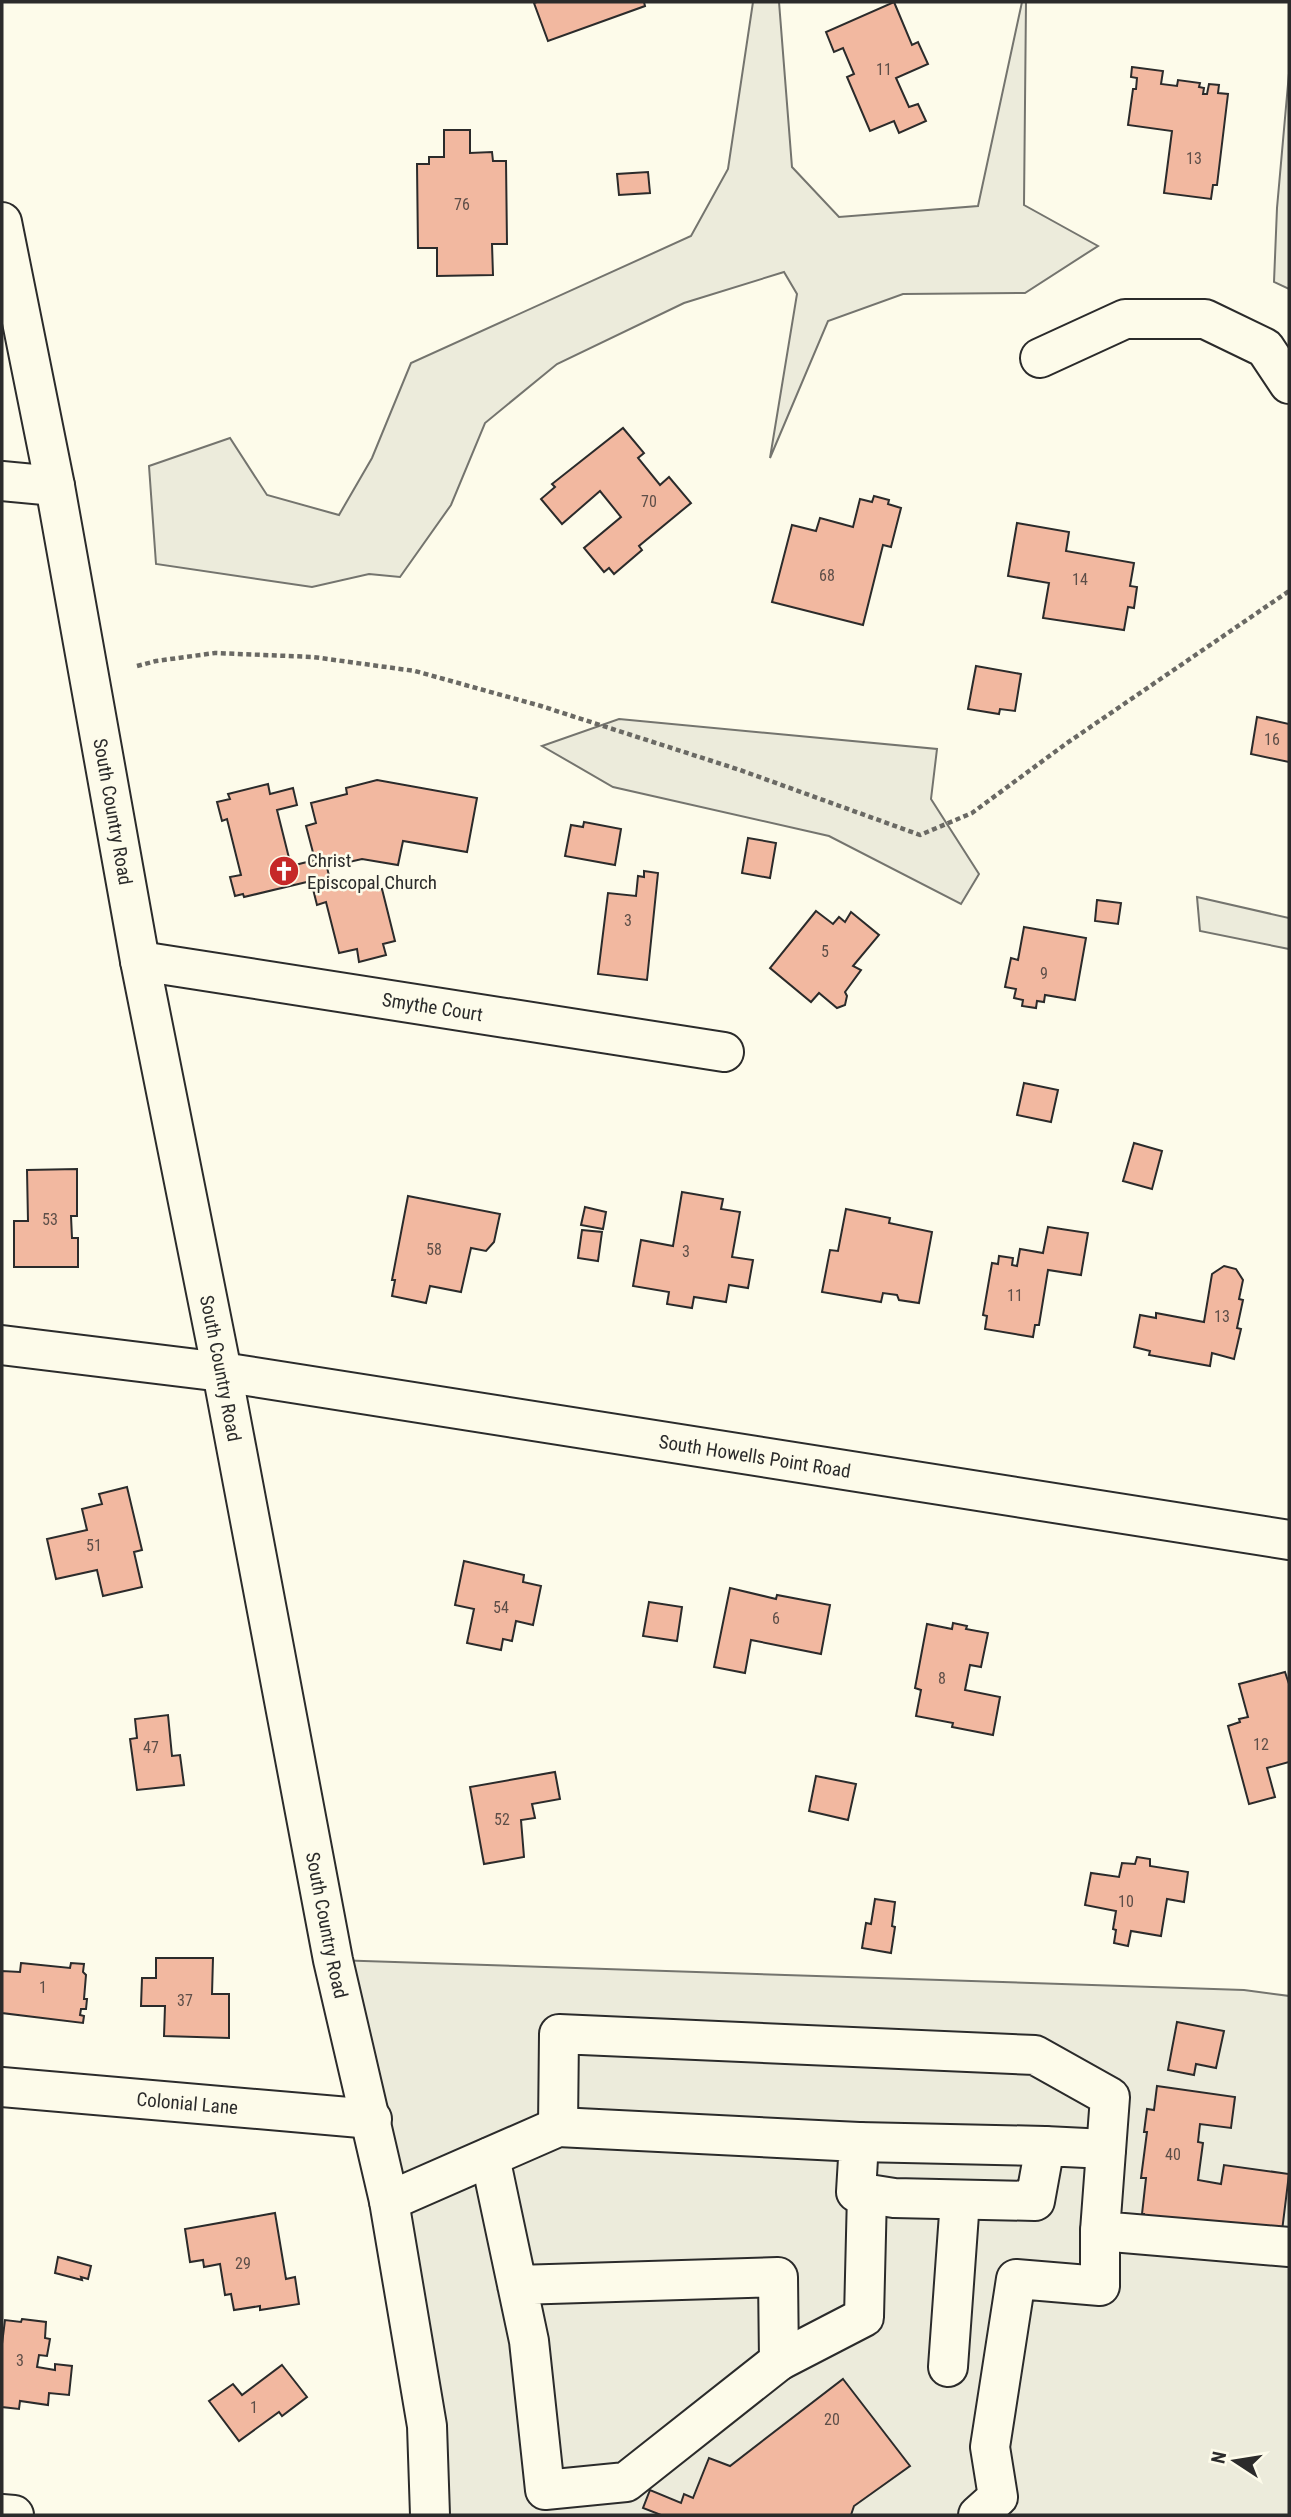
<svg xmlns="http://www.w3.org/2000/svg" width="1291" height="2517" font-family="'Roboto Condensed',sans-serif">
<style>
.green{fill:#ecebdb;stroke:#74746e;stroke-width:2}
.building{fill:#f2b8a0;stroke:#2b2b2b;stroke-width:2}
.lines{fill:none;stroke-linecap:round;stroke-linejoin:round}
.minor-casing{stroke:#2b2b2b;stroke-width:42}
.major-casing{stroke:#2b2b2b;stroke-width:42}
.path{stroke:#6a6964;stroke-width:4.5;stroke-dasharray:5 3.5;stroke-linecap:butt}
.minor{stroke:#fdfbea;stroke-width:38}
.major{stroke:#fdfbea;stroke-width:38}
.labels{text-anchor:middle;stroke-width:5;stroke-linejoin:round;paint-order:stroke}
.number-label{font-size:16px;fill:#5d4e48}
.street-label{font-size:19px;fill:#2b2b2b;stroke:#fdfbea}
.poi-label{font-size:19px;fill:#2b2b2b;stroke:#fdfbea;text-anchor:start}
</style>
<rect width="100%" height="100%" fill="#fdfbea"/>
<g class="green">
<polygon points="753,2 779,2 792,167 839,217 978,206 1022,2 1026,2 1024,205 1098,246 1025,293 903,294 828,321 770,458 797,294 784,272 684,303 557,364 485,423 451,505 400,577 369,574 312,587 156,564 149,466 230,438 267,495 339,515 372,458 411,363 691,236 728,169"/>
<polygon points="1289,73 1289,289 1274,282 1277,208"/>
<polygon points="619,719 937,749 931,799 979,874 961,904 829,836 613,787 542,746"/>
<polygon points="1197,897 1289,918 1289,949 1200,931"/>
<polygon points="333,1960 1244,1990 1289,1996 1289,2515 424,2515"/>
</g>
<g class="building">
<polygon points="537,2 644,2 645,6 548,41 534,3"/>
<polygon points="894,2 912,45 918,42 928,64 896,78 909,107 918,104 926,121 899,133 894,121 870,131 847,77 854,74 843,48 834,52 826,32"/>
<polygon points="1132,67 1163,71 1161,84 1177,86 1178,80 1200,83 1199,87 1204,88 1203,94 1207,94 1209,84 1219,85 1218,93 1228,94 1217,185 1213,185 1211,199 1164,193 1172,131 1128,125 1133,89 1136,89 1137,78 1131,77"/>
<polygon points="444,130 470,130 470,153 492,152 493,161 506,161 507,244 492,244 493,275 437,276 437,248 418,248 417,164 429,164 429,157 444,157"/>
<polygon points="648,172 650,193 619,195 617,174"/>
<polygon points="623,428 644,453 638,458 660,485 669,477 691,503 639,546 642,550 614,574 609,568 604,572 584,548 621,517 600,491 562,524 541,499 555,487 552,484"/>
<polygon points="874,496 889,500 888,504 901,508 891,547 883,545 863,625 772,602 792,525 816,531 820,518 853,527 860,499 872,502"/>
<polygon points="1017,523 1069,532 1066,551 1134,563 1130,586 1137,587 1134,608 1128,607 1124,630 1043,618 1049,583 1008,576"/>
<polygon points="976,666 1021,674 1015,711 1000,709 999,714 968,709"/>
<polygon points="1257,717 1289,724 1289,762 1251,754"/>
<polygon points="377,780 477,798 467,852 403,841 398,865 362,859 327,867 331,885 341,883 343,890 376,882 378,890 382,889 395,941 383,944 386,955 359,962 357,949 339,953 326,902 317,905 311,881 244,897 243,894 235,896 230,877 241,875 227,819 222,821 217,802 230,799 228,794 268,784 270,794 293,788 297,805 277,810 291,866 315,860 306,826 316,823 311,803 347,794 346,788"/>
<polygon points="584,822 621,829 615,865 565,856 571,825 583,827"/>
<polygon points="748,838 776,843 770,878 742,873"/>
<polygon points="644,871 658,873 647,980 598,974 608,893 636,896 638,876 644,877"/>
<polygon points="1097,900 1121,903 1118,924 1095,921"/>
<polygon points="816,911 833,924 839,917 845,922 851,912 879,935 853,966 861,970 845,992 847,996 845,1005 837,1008 819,993 811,1002 770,968"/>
<polygon points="1024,927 1086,938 1075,1000 1045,995 1044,1002 1037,1001 1036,1008 1022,1006 1023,1000 1014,998 1016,989 1005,987 1011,958 1018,960"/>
<polygon points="1024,1083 1058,1090 1051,1122 1017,1115"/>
<polygon points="1134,1143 1162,1151 1152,1189 1123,1181"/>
<polygon points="77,1169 77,1216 71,1216 72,1238 78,1238 78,1267 14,1267 14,1221 28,1221 27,1170"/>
<polygon points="682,1192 723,1199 721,1209 740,1212 732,1257 753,1260 748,1288 729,1285 726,1302 694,1297 692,1308 667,1304 669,1292 633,1286 641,1240 673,1246"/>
<polygon points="408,1196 500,1214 494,1242 486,1251 471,1248 461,1292 430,1286 426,1303 392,1296 395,1280 392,1280"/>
<polygon points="585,1207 606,1212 603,1229 581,1225"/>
<polygon points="846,1209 890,1218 889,1223 932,1232 919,1303 899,1300 897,1295 883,1293 881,1302 822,1292 830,1250 838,1251"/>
<polygon points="1048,1227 1088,1233 1081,1275 1048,1270 1039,1325 1035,1325 1033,1337 985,1329 987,1316 983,1315 992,1263 998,1264 999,1256 1013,1258 1012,1265 1017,1266 1020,1249 1043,1253"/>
<polygon points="582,1230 602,1232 598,1261 578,1258"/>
<polygon points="1224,1266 1236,1269 1243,1280 1239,1299 1243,1300 1237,1328 1241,1329 1234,1359 1212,1353 1210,1366 1149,1355 1150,1351 1134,1347 1140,1315 1156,1318 1156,1313 1204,1322 1212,1274"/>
<polygon points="127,1487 142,1550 134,1552 142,1587 103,1596 97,1570 56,1579 47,1539 87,1530 82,1509 102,1504 99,1494"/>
<polygon points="464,1561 524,1575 523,1582 541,1586 533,1625 516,1621 512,1641 503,1639 501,1650 467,1643 474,1609 455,1605"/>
<polygon points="730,1588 776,1599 777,1595 830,1605 821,1654 751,1640 745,1673 714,1667"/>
<polygon points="649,1602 682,1607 677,1641 643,1636"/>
<polygon points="953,1623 967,1626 966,1629 988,1633 981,1667 970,1665 965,1690 1000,1697 993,1735 952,1727 953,1723 916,1716 921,1690 915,1688 927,1624 952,1629"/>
<polygon points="1285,1672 1289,1684 1289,1762 1267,1768 1275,1797 1249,1804 1228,1726 1240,1722 1239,1719 1248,1717 1239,1684"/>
<polygon points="168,1715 172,1756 180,1755 184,1785 137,1790 130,1739 137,1738 135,1719"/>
<polygon points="555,1772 560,1799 532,1804 535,1818 521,1820 524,1857 484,1864 470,1787"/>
<polygon points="816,1776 856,1784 848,1820 809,1811"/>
<polygon points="1137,1857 1150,1859 1150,1866 1188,1872 1184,1902 1167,1899 1161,1936 1131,1931 1128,1946 1114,1943 1116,1930 1113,1929 1116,1911 1085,1905 1091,1873 1119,1877 1122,1863 1135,1864"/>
<polygon points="875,1899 895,1902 892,1926 895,1927 891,1953 862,1948 866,1923 871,1924"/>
<polygon points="156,1958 213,1958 212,1994 229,1994 229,2038 164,2036 165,2006 141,2006 142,1978 156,1978"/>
<polygon points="21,1963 70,1968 71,1963 84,1964 83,1972 86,1975 84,1999 87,1999 86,2009 81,2009 80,2015 84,2016 83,2023 2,2013 2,1971 20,1972"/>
<polygon points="1177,2022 1224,2031 1216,2068 1196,2064 1194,2075 1168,2070"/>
<polygon points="1157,2086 1235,2097 1231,2128 1200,2124 1198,2142 1203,2143 1198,2180 1221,2184 1224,2165 1289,2174 1282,2231 1143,2223 1144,2214 1142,2214 1146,2178 1141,2178 1147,2132 1144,2132 1147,2109 1154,2110"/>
<polygon points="275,2213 286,2279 295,2277 299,2304 260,2310 260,2306 234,2310 231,2294 225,2295 220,2264 204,2267 203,2260 190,2262 185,2229"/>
<polygon points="58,2257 91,2266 88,2279 81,2277 82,2280 55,2273"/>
<polygon points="22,2319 46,2322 45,2338 50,2339 47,2356 39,2355 37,2367 55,2370 55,2364 72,2366 69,2395 49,2393 48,2405 20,2401 19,2409 2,2407 2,2344 5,2320 21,2322"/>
<polygon points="282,2365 307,2397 282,2416 279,2412 239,2441 209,2401 233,2384 242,2395"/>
<polygon points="843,2379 910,2466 854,2506 851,2515 661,2515 643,2508 650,2490 681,2503 684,2494 693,2498 709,2458 730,2466"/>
</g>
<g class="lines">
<g class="minor-casing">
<g id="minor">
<polyline points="1040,358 1125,319 1205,319 1265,348 1289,384"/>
<polyline points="2,481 55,486"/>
<path id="s1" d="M140,961L724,1052"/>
<path id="s2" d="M2,1345L222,1372L1289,1540"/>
<path id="s3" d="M2,2087L372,2119"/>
<polyline points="558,2127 559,2034 1035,2055 1110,2097 1100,2231 1289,2247"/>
<polyline points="859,2142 1045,2146"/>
<polyline points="490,2157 529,2341 545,2490 626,2482 779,2361 778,2277 517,2285"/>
<polyline points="389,2201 558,2127 859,2142 856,2192 894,2198 1035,2201 1045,2146 1106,2149"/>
<polyline points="779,2361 864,2317 867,2194"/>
<polyline points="948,2367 960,2200"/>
<polyline points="2,2514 14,2515"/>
<polyline points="978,2515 998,2497 990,2447 1016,2279 1100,2286 1100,2231"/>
</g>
</g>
<g class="major-casing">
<g id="major">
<path id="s4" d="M2,222L55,486L140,961L222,1372L333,1960L389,2201L427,2426L430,2515"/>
</g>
</g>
<polyline class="path" points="137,666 156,661 215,653 313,657 415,671 541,706 740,770 920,835 972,813 1067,743 1289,591"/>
<use href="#minor" class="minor"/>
<use href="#major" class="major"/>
</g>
<defs>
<g id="church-disc" transform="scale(1.575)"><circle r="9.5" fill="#c62828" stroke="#fdfbea"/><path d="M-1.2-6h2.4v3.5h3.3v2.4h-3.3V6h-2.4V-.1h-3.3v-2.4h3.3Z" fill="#fff"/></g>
</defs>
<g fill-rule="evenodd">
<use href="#church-disc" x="284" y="871"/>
</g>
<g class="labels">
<g class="number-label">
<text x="884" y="75">11</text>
<text x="1194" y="164">13</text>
<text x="462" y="210">76</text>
<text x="649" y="507">70</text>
<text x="827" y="581">68</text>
<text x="1080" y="585">14</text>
<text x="1272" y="745">16</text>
<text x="628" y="926">3</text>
<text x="825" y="957">5</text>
<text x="1044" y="979">9</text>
<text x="50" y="1225">53</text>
<text x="434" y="1255">58</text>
<text x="686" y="1257">3</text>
<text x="1015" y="1301">11</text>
<text x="1222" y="1322">13</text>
<text x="94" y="1551">51</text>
<text x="501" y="1613">54</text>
<text x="776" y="1624">6</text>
<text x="942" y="1684">8</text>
<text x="1261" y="1750">12</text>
<text x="151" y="1753">47</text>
<text x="502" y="1825">52</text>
<text x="1126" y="1907">10</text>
<text x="43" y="1993">1</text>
<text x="185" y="2006">37</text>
<text x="1173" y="2160">40</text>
<text x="243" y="2269">29</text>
<text x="20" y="2366">3</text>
<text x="254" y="2413">1</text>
<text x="832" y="2425">20</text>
</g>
<g class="street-label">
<text dy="7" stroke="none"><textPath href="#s4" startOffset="600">South Country Road</textPath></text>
<text dy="7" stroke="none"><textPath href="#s1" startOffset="296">Smythe Court</textPath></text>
<text dy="7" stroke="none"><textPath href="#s4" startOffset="1167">South Country Road</textPath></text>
<text dy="7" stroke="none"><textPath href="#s2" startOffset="761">South Howells Point Road</textPath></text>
<text dy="7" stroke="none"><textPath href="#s4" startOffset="1734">South Country Road</textPath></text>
<text dy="7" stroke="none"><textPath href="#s3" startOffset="186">Colonial Lane</textPath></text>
</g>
<g class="poi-label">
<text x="307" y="867">Christ<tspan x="307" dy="22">Episcopal Church</tspan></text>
</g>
</g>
<rect width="1291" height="2517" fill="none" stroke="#2b2b2b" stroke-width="7"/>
<g transform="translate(1235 2461) rotate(282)" stroke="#fdfbea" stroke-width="5" paint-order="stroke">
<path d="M0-5L12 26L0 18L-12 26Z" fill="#2b2b2b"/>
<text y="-10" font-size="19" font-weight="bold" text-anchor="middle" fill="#2b2b2b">N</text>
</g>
</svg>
